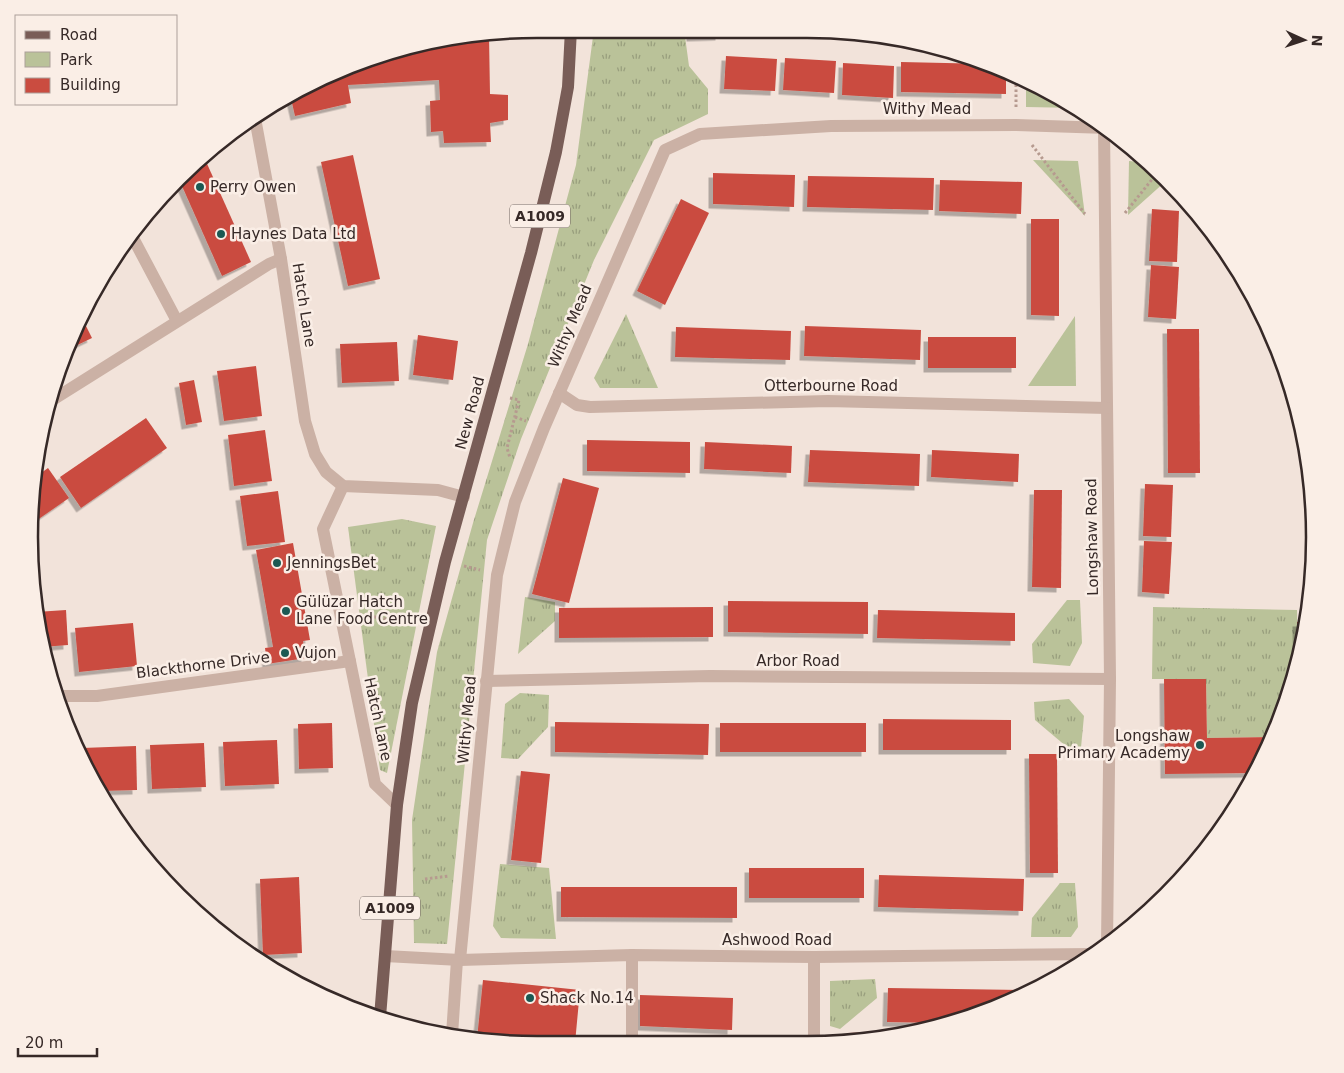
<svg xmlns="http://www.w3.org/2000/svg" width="1344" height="1073" font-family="'DejaVu Sans',sans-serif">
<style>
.grass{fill:url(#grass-tufts)}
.green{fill:#bac299}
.building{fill:#ca4c40;filter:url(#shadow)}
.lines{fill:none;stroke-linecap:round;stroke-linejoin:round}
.path{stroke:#b69a8f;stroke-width:3;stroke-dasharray:2.5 2.5;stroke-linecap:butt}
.minor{stroke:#cbb1a5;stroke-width:12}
.major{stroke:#795d57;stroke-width:12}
.poi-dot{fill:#1b5953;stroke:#faeee6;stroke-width:2}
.labels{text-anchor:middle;stroke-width:5;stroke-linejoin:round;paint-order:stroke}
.shield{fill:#faeee6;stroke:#716460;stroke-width:1}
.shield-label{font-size:14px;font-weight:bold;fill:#362927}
.street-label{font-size:15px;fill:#362927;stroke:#faeee6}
.poi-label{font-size:15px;fill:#362927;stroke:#faeee6;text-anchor:start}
.rim{fill:none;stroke:#362927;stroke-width:2.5}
</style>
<defs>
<pattern id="grass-tufts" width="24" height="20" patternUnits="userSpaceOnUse" patternTransform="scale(1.25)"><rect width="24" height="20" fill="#bac299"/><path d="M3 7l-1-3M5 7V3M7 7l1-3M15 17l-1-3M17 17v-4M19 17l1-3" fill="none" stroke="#989e7d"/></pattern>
<filter id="shadow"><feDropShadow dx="-4.5" dy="4.5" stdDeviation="0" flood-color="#0004"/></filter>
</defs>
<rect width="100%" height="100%" fill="#f2e3da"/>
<g class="grass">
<polygon points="594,29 684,29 689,66 708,89 708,114 654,140 594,260 521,439 487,540 447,944 414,943 412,820 437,652 473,523 528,344 576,165"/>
<polygon points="626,314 658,388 600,388 594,378"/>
<polygon points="402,519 436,526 387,773 380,770 348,527"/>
<polygon points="525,597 555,602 555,621 518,654"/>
<polygon points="1067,600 1080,600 1082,643 1070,666 1033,663 1032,644"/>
<polygon points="1153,607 1297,610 1298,658 1288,699 1271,737 1207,738 1206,679 1152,679"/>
<polygon points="520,693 549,695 548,727 518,759 501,758 505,704"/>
<polygon points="1069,699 1084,716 1080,758 1035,720 1034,702"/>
<polygon points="500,864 549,868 556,939 501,938 493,926"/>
<polygon points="1060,883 1075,883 1078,927 1071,937 1031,937 1032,918"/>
<polygon points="875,979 877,998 840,1029 830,1026 830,981"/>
</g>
<g class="green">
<polygon points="1026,80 1078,108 1026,107"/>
<polygon points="1033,160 1078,161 1085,216"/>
<polygon points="1129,161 1150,163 1166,181 1128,215"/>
<polygon points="1075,316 1076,386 1028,386"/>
</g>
<g class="building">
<polygon points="691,29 720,29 720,36 691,37"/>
<polygon points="489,35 490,94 508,95 508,120 490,123 491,142 444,143 443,131 431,132 430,101 440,100 439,80 348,85 351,103 295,116 290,94 405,46"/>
<polygon points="726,56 777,59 775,91 724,89"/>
<polygon points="785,58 836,61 834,93 783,90"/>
<polygon points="901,62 990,64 1006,70 1006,94 901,92"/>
<polygon points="843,63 894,66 893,98 842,95"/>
<polygon points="353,155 380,279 348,286 321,162"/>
<polygon points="204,157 251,262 222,276 178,177"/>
<polygon points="713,173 795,175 794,207 713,204"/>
<polygon points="808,176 934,178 933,210 807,207"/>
<polygon points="940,180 1022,182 1021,214 939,211"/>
<polygon points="681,199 709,213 665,305 637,291"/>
<polygon points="1152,209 1179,211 1177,262 1149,261"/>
<polygon points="1031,219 1059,219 1059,316 1031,315"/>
<polygon points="1151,265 1179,267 1176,319 1148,317"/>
<polygon points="82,318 92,338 69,349"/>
<polygon points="805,326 921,330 920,360 804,356"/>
<polygon points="676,327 791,331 790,360 675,357"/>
<polygon points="1167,329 1199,329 1200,473 1168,473"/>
<polygon points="418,335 458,341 453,380 413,375"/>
<rect x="928" y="337" width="88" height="31"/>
<polygon points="397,342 399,381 342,383 340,344"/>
<polygon points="256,366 262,416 224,421 217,371"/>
<polygon points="194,380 202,422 186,425 179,383"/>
<polygon points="146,418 167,448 81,508 60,477"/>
<polygon points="265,430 272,481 234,486 228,435"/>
<polygon points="587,440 690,442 690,473 587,471"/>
<polygon points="705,442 792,446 791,473 704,469"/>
<polygon points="810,450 920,454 919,486 808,482"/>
<polygon points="932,450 1019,454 1018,482 931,477"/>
<polygon points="48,468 69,498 30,525 37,476"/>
<polygon points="563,478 599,488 569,603 532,594"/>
<polygon points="1145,484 1173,485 1171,537 1143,536"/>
<polygon points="1034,490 1062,490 1061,588 1032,587"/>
<polygon points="278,491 285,542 247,546 240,496"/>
<polygon points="1144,541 1172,542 1169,594 1142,592"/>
<polygon points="293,543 310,640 303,641 306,658 267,664 265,648 273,647 256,550"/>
<polygon points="728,601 868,602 868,634 728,632"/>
<polygon points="713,607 713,637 559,638 559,608"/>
<polygon points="66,610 68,645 42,647 39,636 36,612"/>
<polygon points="878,610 1015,613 1015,641 877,638"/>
<polygon points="1297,622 1306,622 1299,656 1298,655"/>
<polygon points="133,623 137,666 79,672 75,628"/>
<polygon points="1164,679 1206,679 1207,738 1271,737 1255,773 1165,774"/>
<polygon points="883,719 1011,720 1011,750 883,750"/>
<polygon points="555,722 709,724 708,755 555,752"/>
<polygon points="332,723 333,768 299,769 298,724"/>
<rect x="720" y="723" width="146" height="29"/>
<polygon points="277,740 279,784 225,786 223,742"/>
<polygon points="204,743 206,787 152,789 150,745"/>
<polygon points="136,746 137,790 100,791 83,763 82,748"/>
<polygon points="1029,754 1057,754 1058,873 1030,873"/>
<polygon points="521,771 550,774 541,863 511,860"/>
<rect x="749" y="868" width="115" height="30"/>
<polygon points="879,875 1024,879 1023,911 878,907"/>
<polygon points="299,877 302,953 263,955 260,879"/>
<polygon points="561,887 737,887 737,918 561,917"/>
<polygon points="483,980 580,990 575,1043 504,1043 477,1039"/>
<polygon points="888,988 1022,990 1022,996 950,1023 887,1022"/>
<polygon points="640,995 733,998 732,1030 640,1026"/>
<polygon points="876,1032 876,1037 849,1042 848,1033"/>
</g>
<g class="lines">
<g class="path">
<polyline points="1016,107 1016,75"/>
<polyline points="1032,145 1085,214"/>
<polyline points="1125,213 1158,172"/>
<polyline points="510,398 519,400 507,448 510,458"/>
<polyline points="515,417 526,421"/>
<polyline points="464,566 480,570"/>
<polyline points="359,614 412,624"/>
<polyline points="425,879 449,876"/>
</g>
<g class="minor">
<polyline points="255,118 281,259 305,421 315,454 326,472 343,486 438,490 464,497"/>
<polyline points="1104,128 1110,679 1107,946"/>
<polyline points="132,236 177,321"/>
<polyline points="559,393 577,405 590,407 828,401 1107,408"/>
<polyline points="46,404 269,264 281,259"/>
<polyline points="343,486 323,529 375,784 397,805"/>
<polyline points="486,681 710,676 1110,679"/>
<polyline points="59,696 97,696 350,661"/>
<polyline points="385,956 460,960 632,955 814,957 1093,954"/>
<polyline points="460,960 497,575 515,502 544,428 665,150 700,134 831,126 1016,125 1107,128"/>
<polyline points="452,1035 457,960"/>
<polyline points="632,1043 632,955"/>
<polyline points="814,1043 814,957"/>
</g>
<polyline class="major" points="380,1017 397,805 412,703 445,562 531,253 556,152 568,87 571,29"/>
</g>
<g class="poi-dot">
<circle cx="200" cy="187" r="5"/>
<circle cx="221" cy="234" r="5"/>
<circle cx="277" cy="563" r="5"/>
<circle cx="286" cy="611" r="5"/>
<circle cx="285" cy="653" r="5"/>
<circle cx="1200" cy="745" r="5"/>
<circle cx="530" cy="998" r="5"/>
</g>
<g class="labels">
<g class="shield">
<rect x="510" y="204.5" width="60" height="23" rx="4"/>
<rect x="360" y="896.5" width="60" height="23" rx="4"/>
</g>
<g class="shield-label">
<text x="540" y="221">A1009</text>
<text x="390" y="913">A1009</text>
</g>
<g class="street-label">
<text x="927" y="114">Withy Mead</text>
<text transform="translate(304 305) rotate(81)" y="5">Hatch Lane</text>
<text transform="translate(570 326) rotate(-67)" y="5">Withy Mead</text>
<text x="831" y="391">Otterbourne Road</text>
<text transform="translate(470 413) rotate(-75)" y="5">New Road</text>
<text transform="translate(1092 537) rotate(-91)" y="5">Longshaw Road</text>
<text x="798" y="666">Arbor Road</text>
<text transform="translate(203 665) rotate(-7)" y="5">Blackthorne Drive</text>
<text transform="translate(378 719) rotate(78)" y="5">Hatch Lane</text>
<text transform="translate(467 720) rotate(-85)" y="5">Withy Mead</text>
<text x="777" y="945">Ashwood Road</text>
</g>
<g class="poi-label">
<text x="210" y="192">Perry Owen</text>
<text x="231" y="239">Haynes Data Ltd</text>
<text x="287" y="568">JenningsBet</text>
<text x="296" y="607">Gülüzar Hatch<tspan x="296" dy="17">Lane Food Centre</tspan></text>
<text x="295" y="658">Vujon</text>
<text x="1190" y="741" text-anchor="end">Longshaw<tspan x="1190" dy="17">Primary Academy</tspan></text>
<text x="540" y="1003">Shack No.14</text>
</g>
</g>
<path d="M0 0H1344V1073H0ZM537 38H807A499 499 0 0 1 1306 537V537A499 499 0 0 1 807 1036H537A499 499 0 0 1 38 537V537A499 499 0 0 1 537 38Z" fill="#faeee6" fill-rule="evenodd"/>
<path class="rim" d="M537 38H807A499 499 0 0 1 1306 537V537A499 499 0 0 1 807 1036H537A499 499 0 0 1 38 537V537A499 499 0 0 1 537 38Z"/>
<rect x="15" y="15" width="162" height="90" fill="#faeee6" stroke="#ac9f9a"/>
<rect x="25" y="31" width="25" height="8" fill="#795d57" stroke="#ac9f9a"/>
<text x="60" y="40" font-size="15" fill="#362927">Road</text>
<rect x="25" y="52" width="25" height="15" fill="#bac299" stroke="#ac9f9a"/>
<text x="60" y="65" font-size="15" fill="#362927">Park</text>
<rect x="25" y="78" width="25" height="15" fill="#ca4c40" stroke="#ac9f9a"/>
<text x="60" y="90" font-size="15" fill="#362927">Building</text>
<g transform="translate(1304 40) rotate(93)" stroke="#faeee6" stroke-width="4" paint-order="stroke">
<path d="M0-4L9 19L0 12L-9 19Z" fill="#362927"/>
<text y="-8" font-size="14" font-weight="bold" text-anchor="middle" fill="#362927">N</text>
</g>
<path d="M18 1048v8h79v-8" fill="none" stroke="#362927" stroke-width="2.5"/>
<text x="25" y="1048" font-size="15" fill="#362927" stroke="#faeee6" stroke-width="4" paint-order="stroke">20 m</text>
</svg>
